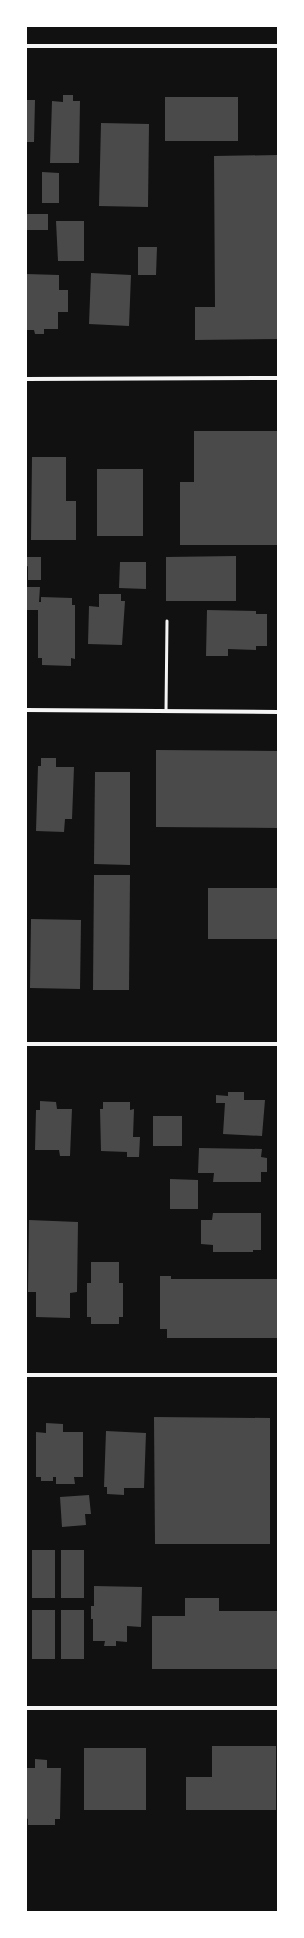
<svg xmlns="http://www.w3.org/2000/svg" width="304" height="1938" font-family="Cabin,sans-serif">
<style>
.building{fill:#4a4a4a}
.lines{fill:none;stroke-linecap:round;stroke-linejoin:round}
.service{stroke:#f5f5f5;stroke-width:3}
.minor{stroke:#f5f5f5;stroke-width:4}
</style>
<rect width="100%" height="100%" fill="#111"/>
<g class="building">
<polygon points="63,95 73,95 73,101 80,101 79,163 50,163 52,101 63,102"/>
<rect x="165" y="97" width="73" height="44"/>
<polygon points="26,100 35,100 34,142 26,142"/>
<polygon points="101,123 149,124 148,207 99,206"/>
<polygon points="278,155 278,339 195,340 195,307 215,307 214,156"/>
<polygon points="42,172 59,173 59,203 42,203"/>
<rect x="26" y="214" width="22" height="16"/>
<polygon points="56,221 84,221 84,261 58,261"/>
<polygon points="138,247 157,247 156,275 138,275"/>
<polygon points="91,273 131,275 129,326 89,324"/>
<polygon points="26,274 59,275 59,290 68,290 68,312 58,312 58,329 44,329 44,334 35,334 34,330 26,330"/>
<polygon points="194,431 278,431 278,545 180,545 180,482 194,482"/>
<polygon points="32,457 66,457 66,501 76,501 76,540 31,540"/>
<rect x="97" y="469" width="46" height="67"/>
<polygon points="236,556 236,601 166,601 166,557"/>
<polygon points="26,557 41,557 41,580 28,580 28,566 26,567"/>
<polygon points="120,562 146,562 146,589 119,588"/>
<polygon points="26,587 40,587 39,602 41,602 41,597 72,598 72,605 75,605 75,659 71,658 71,666 42,665 42,658 38,658 38,610 26,610"/>
<polygon points="99,594 121,594 121,601 125,601 122,645 88,644 89,606 99,607"/>
<polygon points="207,610 256,611 256,614 267,614 267,646 256,646 256,650 228,649 228,656 206,656"/>
<polygon points="156,750 278,751 278,828 156,827"/>
<polygon points="41,758 56,758 56,767 74,767 72,819 65,819 64,832 36,831 38,766 41,766"/>
<polygon points="95,772 130,772 130,865 94,864"/>
<polygon points="94,875 130,875 129,990 93,990"/>
<rect x="208" y="888" width="70" height="51"/>
<polygon points="31,919 81,920 80,989 30,988"/>
<polygon points="228,1092 244,1092 244,1100 265,1100 262,1136 223,1134 225,1103 216,1103 216,1095 228,1096"/>
<polygon points="40,1101 56,1102 57,1109 72,1109 70,1156 60,1156 59,1150 35,1150 36,1110 40,1110"/>
<polygon points="103,1102 130,1102 130,1110 134,1109 133,1137 140,1137 139,1157 127,1157 127,1152 101,1151 100,1109 103,1109"/>
<rect x="153" y="1116" width="29" height="30"/>
<polygon points="199,1148 262,1149 261,1157 267,1158 267,1172 261,1172 261,1182 213,1182 214,1173 198,1173"/>
<polygon points="170,1179 198,1180 198,1209 170,1209"/>
<polygon points="213,1213 261,1213 261,1250 253,1250 253,1252 213,1252 213,1245 201,1244 201,1220 212,1220"/>
<polygon points="29,1220 78,1222 77,1292 70,1293 70,1318 36,1317 36,1292 28,1292"/>
<polygon points="91,1262 119,1262 119,1283 123,1283 123,1317 119,1317 119,1324 91,1324 91,1317 87,1317 87,1283 91,1283"/>
<polygon points="160,1276 171,1276 171,1279 278,1279 278,1338 167,1338 167,1329 160,1329"/>
<polygon points="154,1417 270,1418 270,1544 155,1544"/>
<polygon points="46,1423 63,1424 63,1432 83,1432 83,1477 74,1477 75,1484 56,1484 56,1477 53,1477 53,1481 41,1481 41,1477 36,1477 36,1432 46,1433"/>
<polygon points="106,1431 146,1433 144,1488 124,1488 124,1495 107,1494 107,1487 104,1487"/>
<polygon points="89,1495 91,1514 85,1514 86,1525 62,1527 60,1497"/>
<rect x="32" y="1550" width="23" height="48"/>
<rect x="61" y="1550" width="23" height="48"/>
<polygon points="94,1586 142,1587 141,1627 127,1626 127,1642 116,1641 116,1646 104,1646 105,1641 93,1641 93,1619 91,1619 91,1606 94,1606"/>
<polygon points="185,1598 219,1598 219,1611 277,1611 277,1669 152,1669 152,1616 185,1616"/>
<rect x="32" y="1610" width="23" height="49"/>
<rect x="61" y="1610" width="23" height="49"/>
<polygon points="212,1746 276,1746 276,1810 186,1810 186,1777 212,1777"/>
<rect x="84" y="1748" width="62" height="62"/>
<polygon points="35,1759 47,1760 47,1768 61,1768 60,1819 55,1819 55,1825 28,1825 28,1819 26,1818 26,1768 35,1768"/>
</g>
<g class="lines">
<polyline class="service" points="166,711 167,621"/>
<g class="minor">
<polyline points="26,46 278,46"/>
<polyline points="26,379 278,378"/>
<polyline points="26,710 278,712"/>
<polyline points="26,1044 278,1044"/>
<polyline points="26,1375 278,1375"/>
<polyline points="26,1708 278,1708"/>
</g>
</g>
<rect width="304" height="1938" fill="none" stroke="#ffffff" stroke-width="54"/>
</svg>
